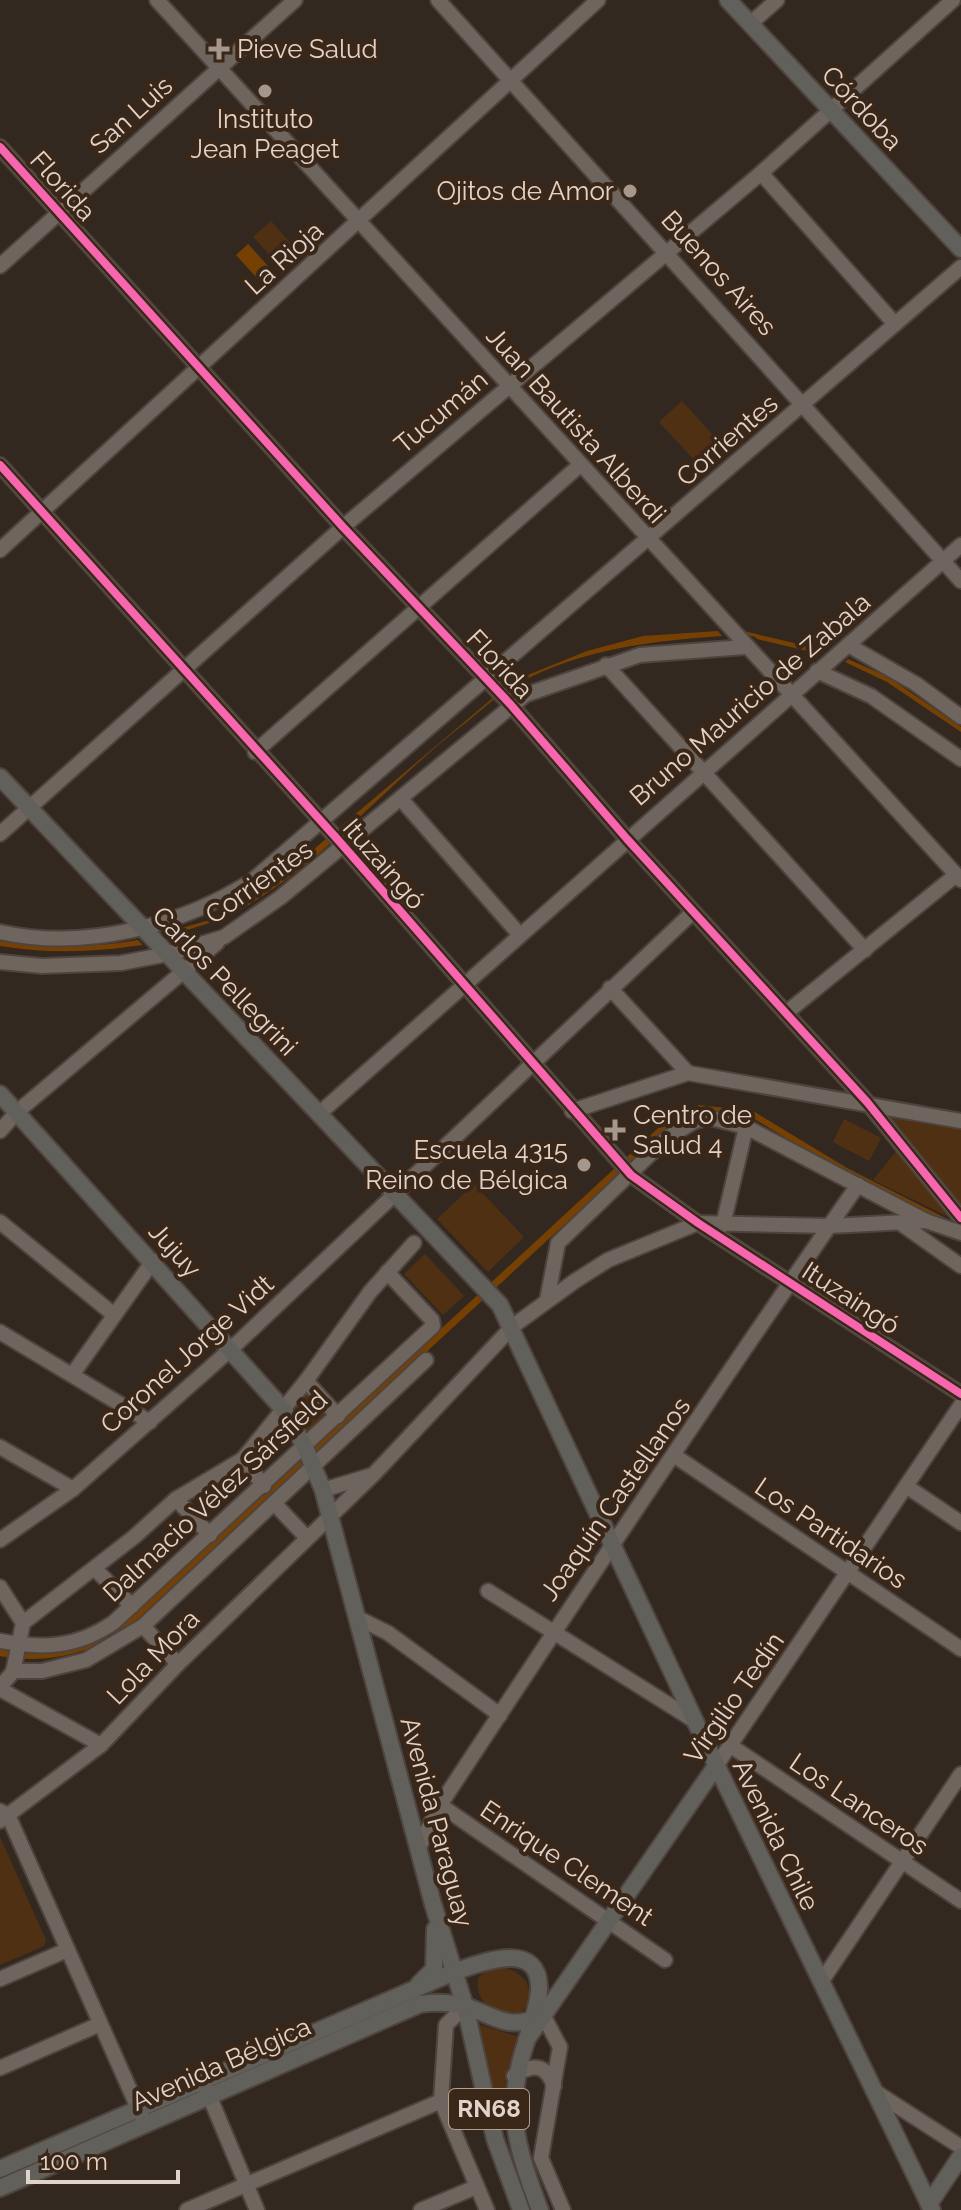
<svg xmlns="http://www.w3.org/2000/svg" width="961" height="2210" font-family="Raleway,sans-serif">
<style>
.green{fill:#503013}
.water{fill:#764003}
.lines{fill:none;stroke-linecap:round;stroke-linejoin:round}
.stream{stroke:#764003;stroke-width:3}
.minor-casing{stroke:#4e433d;stroke-width:18}
.major-casing{stroke:#4e433d;stroke-width:20}
.minor{stroke:#6e655e;stroke-width:14}
.major{stroke:#62605b;stroke-width:16}
.cycleway-casing{stroke:#3b2718;stroke-width:13}
.cycleway{stroke:#f766af;stroke-width:8}
.poi-dot{fill:#a4978e;stroke:#3b2718;stroke-width:3}
.labels{text-anchor:middle;stroke-width:8;stroke-linejoin:round;paint-order:stroke}
.shield{fill:#3b2718;stroke:#af9f95;stroke-width:2}
.shield-label{font-size:24px;font-weight:bold;fill:#e1d3ca}
.poi-label{font-size:26px;fill:#e1d3ca;stroke:#3b2718;text-anchor:start}
.street-label{font-size:26px;fill:#e1d3ca;stroke:#3b2718}
</style>
<rect width="100%" height="100%" fill="#332820"/>
<g class="green">
<polygon points="271,221 297,250 280,266 253,237"/>
<polygon points="682,401 722,445 700,466 659,422"/>
<polygon points="883,1112 961,1126 961,1207"/>
<polygon points="844,1119 881,1138 869,1161 833,1142"/>
<polygon points="898,1149 953,1219 873,1180"/>
<polygon points="474,1184 524,1237 488,1272 437,1219"/>
<polygon points="425,1254 464,1296 443,1315 404,1274"/>
<polygon points="305,1388 329,1413 308,1432 292,1403"/>
<polygon points="0,1837 46,1940 44,1946 0,1965"/>
<path d="M503,1967C526,1973 538,1992 522,2012C497,2016 475,2006 478,1978L487,1970Z"/>
<polygon points="477,2024 519,2037 506,2080 504,2127"/>
</g>
<g class="water">
<polygon points="248,244 268,266 256,277 236,255"/>
<path d="M718,631L722,636C651,641 581,649 517,684C496,695 478,714 459,728C387,785 325,860 245,907C222,920 197,927 171,935V931L206,921L243,903L288,871L513,681L587,651L643,636Z"/>
<polygon points="751,633 820,649 816,653 757,639"/>
<polygon points="848,659 888,677 961,727 961,732 887,682 845,662"/>
<path d="M138,940L143,945C93,952 50,954 0,946V941C48,949 90,948 138,940Z"/>
<path d="M699,1105L753,1111L847,1168L961,1226V1231L844,1173L753,1118L703,1112L673,1124L117,1638C76,1655 45,1664 0,1656V1649C48,1658 69,1653 112,1633L668,1119Z"/>
</g>
<g class="lines">
<polyline class="stream" points="745,633 758,636"/>
<g class="minor-casing">
<g id="minor">
<polyline points="157,0 961,880"/>
<polyline points="438,0 961,581"/>
<polyline points="750,24 777,0"/>
<polyline points="0,147 343,527 511,705 627,839 867,1102 961,1218"/>
<polyline points="761,173 895,324"/>
<polyline points="0,266 295,0"/>
<polyline points="0,465 339,841 631,1175 698,1223 961,1394"/>
<polyline points="0,550 598,0"/>
<polyline points="848,645 916,684 961,717"/>
<polyline points="606,665 865,950"/>
<polyline points="817,671 871,696 961,759"/>
<polyline points="255,752 580,465"/>
<polyline points="401,799 519,934"/>
<polyline points="0,834 343,527 761,173 953,0"/>
<path d="M0,932C85,951 181,926 253,880L961,267"/>
<polyline points="0,962 42,966 121,963 168,954 224,937 281,897 525,695 640,655 745,647"/>
<polyline points="610,988 688,1073"/>
<polyline points="786,1013 956,875"/>
<polyline points="572,1111 688,1073 961,1121"/>
<polyline points="320,1113 961,545"/>
<polyline points="0,1131 17,1112 217,943"/>
<polyline points="0,1222 113,1314"/>
<polyline points="723,1225 746,1127"/>
<polyline points="903,1225 961,1266"/>
<polyline points="547,1300 558,1243 667,1138 695,1121 711,1118 746,1127 926,1221 961,1233"/>
<polyline points="0,1332 150,1422"/>
<polyline points="72,1375 153,1261"/>
<polyline points="306,1381 338,1416"/>
<polyline points="0,1447 73,1489"/>
<polyline points="675,1456 961,1649"/>
<polyline points="243,1459 264,1486"/>
<polyline points="906,1486 961,1523"/>
<polyline points="323,1490 369,1476"/>
<polyline points="176,1499 210,1535"/>
<polyline points="274,1503 307,1538"/>
<polyline points="0,1540 73,1489 231,1349 693,912"/>
<polyline points="95,1569 132,1606"/>
<polyline points="0,1587 23,1623 13,1672 0,1687"/>
<polyline points="488,1591 695,1721"/>
<polyline points="358,1618 388,1633 500,1715"/>
<polyline points="23,1623 134,1537 176,1499 243,1459 306,1381 370,1292 414,1243"/>
<polyline points="143,1626 178,1664"/>
<path d="M0,1641C43,1649 76,1648 113,1623L433,1326L432,1320L387,1272"/>
<polyline points="13,1671 42,1671 86,1660 143,1626 426,1360"/>
<polyline points="0,1689 101,1745"/>
<polyline points="731,1746 961,1901"/>
<polyline points="716,1766 961,1405"/>
<polyline points="440,1805 665,1960"/>
<polyline points="0,1811 8,1815 142,2117"/>
<polyline points="0,1821 101,1745 178,1664 374,1474 513,1326 575,1281 608,1260 698,1223 830,1226 926,1221"/>
<path d="M420,1845L440,1805C577,1597 715,1389 858,1185"/>
<polyline points="0,1979 67,1950"/>
<polyline points="821,1982 961,1774"/>
<polyline points="465,2006 446,2025 441,2101 487,2210"/>
<polyline points="543,2015 560,2047 541,2158 563,2210"/>
<polyline points="0,2068 100,2024"/>
<path d="M514,2076C533,2063 546,2064 554,2086"/>
<polyline points="206,2088 257,2210"/>
<polyline points="874,2091 961,2147"/>
<polyline points="187,2210 441,2101"/>
<polyline points="421,2210 476,2187"/>
</g>
</g>
<g class="major-casing">
<g id="major">
<polyline points="728,0 961,249"/>
<polyline points="0,777 500,1305 695,1721 932,2210"/>
<polyline points="0,1094 283,1409 305,1447 323,1490 433,1904 465,2006 495,2139 521,2210"/>
<polyline points="419,1984 434,1969 435,1929"/>
<path d="M0,2169L454,1972C480,1963 541,1938 539,1990C538,2006 531,2024 527,2039"/>
<path d="M0,2188L420,2004C434,2002 450,2002 465,2006C493,2015 508,2031 538,2017"/>
<polyline points="929,2204 961,2156"/>
<path d="M540,2210C515,2144 504,2107 527,2039L716,1766"/>
</g>
</g>
<use href="#minor" class="minor"/>
<use href="#major" class="major"/>
<g class="cycleway-casing">
<g id="cycleway">
<polyline points="0,147 343,527 511,705 627,839 867,1102 961,1218"/>
<polyline points="0,465 339,841 631,1175 698,1223 961,1394"/>
</g>
</g>
<use href="#cycleway" class="cycleway"/>
</g>
<g class="poi-dot">
<path d="M215 37h8v8h8v8h-8v8h-8v-8h-8v-8h8z"/>
<circle cx="265" cy="91" r="8"/>
<circle cx="630" cy="191" r="8"/>
<path d="M611 1118h8v8h8v8h-8v8h-8v-8h-8v-8h8z"/>
<circle cx="584" cy="1165" r="8"/>
</g>
<g class="labels">
<rect class="shield" x="449" y="2089" width="80" height="40" rx="6"/>
<g class="shield-label">
<text x="489" y="2117">RN68</text>
</g>
<g class="poi-label">
<text x="237" y="58">Pieve Salud</text>
<text x="265" y="128" text-anchor="middle">Instituto<tspan x="265" dy="30">Jean Peaget</tspan></text>
<text x="614" y="200" text-anchor="end">Ojitos de Amor</text>
<text x="633" y="1124">Centro de<tspan x="633" dy="30">Salud 4</tspan></text>
<text x="568" y="1159" text-anchor="end">Escuela 4315<tspan x="568" dy="30">Reino de Bélgica</tspan></text>
</g>
<g class="street-label">
<text transform="translate(862 108) rotate(47)" y="9">Córdoba</text>
<text transform="translate(131 115) rotate(-42)" y="9">San Luis</text>
<text transform="translate(63 186) rotate(48)" y="9">Florida</text>
<text transform="translate(284 258) rotate(-42)" y="9">La Rioja</text>
<text transform="translate(719 273) rotate(48)" y="9">Buenos Aires</text>
<text transform="translate(441 412) rotate(-40)" y="9">Tucumán</text>
<text transform="translate(576 425) rotate(48)" y="9">Juan Bautista Alberdi</text>
<text transform="translate(727 440) rotate(-41)" y="9">Corrientes</text>
<text transform="translate(500 664) rotate(47)" y="9">Florida</text>
<text transform="translate(750 699) rotate(-41)" y="9">Bruno Mauricio de Zabala</text>
<text transform="translate(384 864) rotate(49)" y="9">Ituzaingó</text>
<text transform="translate(259 882) rotate(-35)" y="9">Corrientes</text>
<text transform="translate(225 981) rotate(46)" y="9">Carlos Pellegrini</text>
<text transform="translate(175 1250) rotate(48)" y="9">Jujuy</text>
<text transform="translate(851 1298) rotate(33)" y="9">Ituzaingó</text>
<text transform="translate(187 1354) rotate(-42)" y="9">Coronel Jorge Vidt</text>
<text transform="translate(215 1496) rotate(-43)" y="9">Dalmacio Vélez Sársfield</text>
<text transform="translate(615 1499) rotate(-55)" y="9">Joaquín Castellanos</text>
<text transform="translate(831 1533) rotate(34)" y="9">Los Partidarios</text>
<text transform="translate(153 1657) rotate(-46)" y="9">Lola Mora</text>
<text transform="translate(734 1698) rotate(-55)" y="9">Virgilio Tedín</text>
<text transform="translate(859 1804) rotate(34)" y="9">Los Lanceros</text>
<text transform="translate(437 1822) rotate(75)" y="9">Avenida Paraguay</text>
<text transform="translate(776 1835) rotate(64)" y="9">Avenida Chile</text>
<text transform="translate(567 1863) rotate(34)" y="9">Enrique Clement</text>
<text transform="translate(221 2064) rotate(-24)" y="9">Avenida Bélgica</text>
</g>
</g>
<path d="M28 2170v12h150v-12" fill="none" stroke="#e1d3ca" stroke-width="4"/>
<text x="40" y="2170" font-size="24" fill="#e1d3ca" stroke="#3b2718" stroke-width="6" paint-order="stroke">100 m</text>
</svg>
